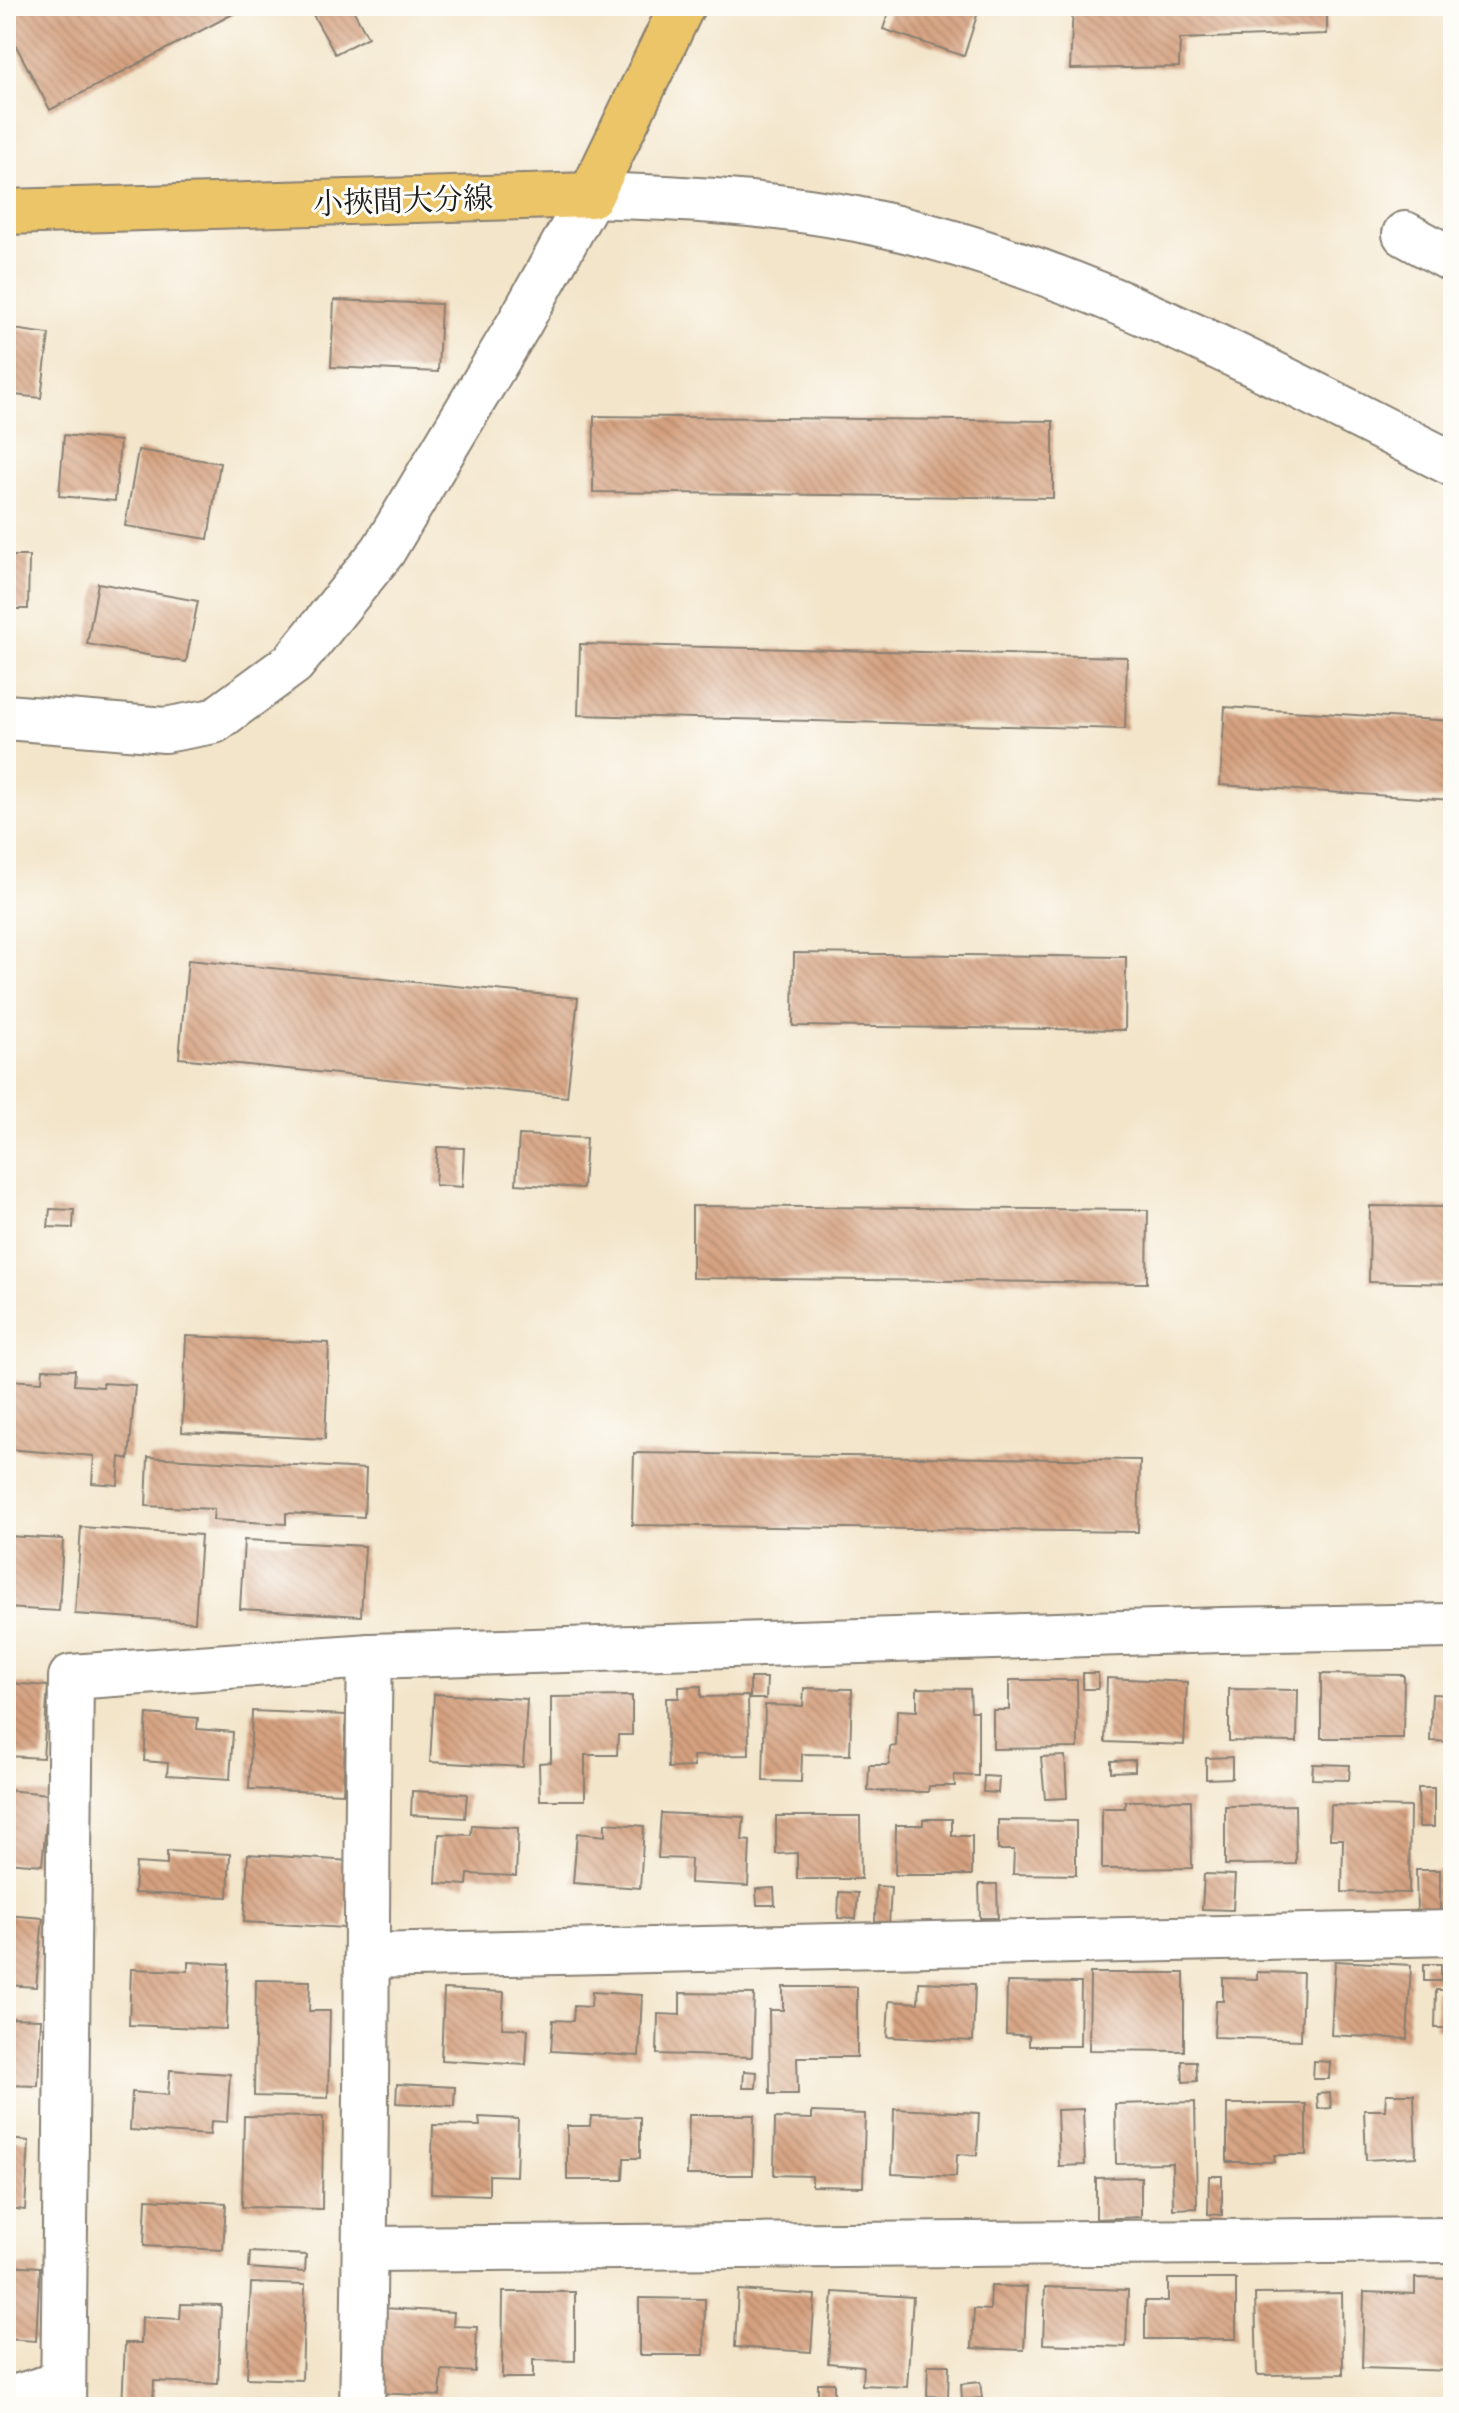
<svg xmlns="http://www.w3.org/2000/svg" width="1459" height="2413" font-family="'EB Garamond','Noto Serif JP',serif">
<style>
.building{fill:url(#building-back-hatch)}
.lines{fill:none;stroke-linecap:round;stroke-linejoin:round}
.minor-casing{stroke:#888073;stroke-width:48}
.major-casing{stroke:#888073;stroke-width:48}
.minor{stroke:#fff;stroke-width:44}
.major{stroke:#edc569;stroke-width:44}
.labels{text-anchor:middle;stroke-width:6;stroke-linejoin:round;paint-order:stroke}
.street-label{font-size:30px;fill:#1c1c1c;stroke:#fdfcf7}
</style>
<defs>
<pattern id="building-back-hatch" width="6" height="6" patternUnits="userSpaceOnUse" patternTransform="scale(2)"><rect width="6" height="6" fill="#d4a07f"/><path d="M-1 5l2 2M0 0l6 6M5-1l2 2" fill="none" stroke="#b5896d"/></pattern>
</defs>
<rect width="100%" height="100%" fill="#fdfcf7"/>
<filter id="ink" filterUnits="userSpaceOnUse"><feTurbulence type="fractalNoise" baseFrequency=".0125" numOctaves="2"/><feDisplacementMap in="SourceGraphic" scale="16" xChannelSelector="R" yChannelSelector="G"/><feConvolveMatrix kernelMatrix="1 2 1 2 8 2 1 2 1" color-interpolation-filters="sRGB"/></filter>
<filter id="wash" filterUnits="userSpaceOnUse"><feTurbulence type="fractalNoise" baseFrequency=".006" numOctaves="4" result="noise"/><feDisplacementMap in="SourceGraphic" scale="32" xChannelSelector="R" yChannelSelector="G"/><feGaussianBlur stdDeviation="1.8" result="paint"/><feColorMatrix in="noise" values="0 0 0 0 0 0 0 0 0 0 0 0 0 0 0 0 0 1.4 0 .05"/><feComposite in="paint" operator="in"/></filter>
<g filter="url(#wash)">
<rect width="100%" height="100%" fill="#f3e5ca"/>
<g id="blocks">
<g class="building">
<polygon points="6,6 248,6 50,110 6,27"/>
<polygon points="308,6 351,6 368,37 335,54"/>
<polygon points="891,6 980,6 964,56 883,29"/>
<polygon points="1073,6 1327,6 1327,34 1180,39 1179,67 1070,69"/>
<polygon points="334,300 441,304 438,372 331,367"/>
<polygon points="6,328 49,334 41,398 6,394"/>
<polygon points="594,416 1053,421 1053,498 593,492"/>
<polygon points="64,435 120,441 115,501 59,496"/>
<polygon points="138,450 220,463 208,539 125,526"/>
<polygon points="6,556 29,556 28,609 6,609"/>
<polygon points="98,583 198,601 186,662 87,644"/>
<polygon points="580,644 1127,657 1125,729 578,715"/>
<polygon points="1225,707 1453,721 1453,800 1220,785"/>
<polygon points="794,953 1126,957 1125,1030 793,1026"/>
<polygon points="188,960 578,998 567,1097 179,1058"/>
<polygon points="519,1135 586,1138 583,1188 516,1184"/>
<polygon points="437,1147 464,1148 462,1187 435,1185"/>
<polygon points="692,1206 1148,1210 1147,1283 692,1278"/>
<polygon points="1370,1206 1453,1207 1453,1284 1369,1282"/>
<polygon points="50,1209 74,1210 73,1228 48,1227"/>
<polygon points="186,1336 329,1343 325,1439 182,1432"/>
<polygon points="43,1369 75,1370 74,1385 103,1387 103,1383 135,1385 129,1459 120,1457 118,1485 92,1483 94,1456 6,1449 6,1380 42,1382"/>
<polygon points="634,1453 1140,1460 1138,1532 632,1525"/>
<polygon points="148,1457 366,1469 364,1517 286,1513 286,1524 213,1520 214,1509 146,1506"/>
<polygon points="81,1527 201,1535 195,1622 75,1614"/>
<polygon points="6,1536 63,1539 59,1611 6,1608"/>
<polygon points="244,1540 365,1546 361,1616 240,1609"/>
<rect x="1083" y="1673" width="15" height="16"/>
<polygon points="1321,1674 1404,1675 1403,1738 1321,1738"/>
<polygon points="750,1678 767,1678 766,1699 750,1699"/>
<polygon points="1107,1678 1187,1682 1184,1745 1105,1742"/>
<polygon points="1009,1680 1077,1680 1078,1748 993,1749 993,1710 1009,1710"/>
<polygon points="6,1683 48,1686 43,1758 6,1756"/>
<polygon points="701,1686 701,1697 748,1696 749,1755 693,1756 694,1767 668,1768 666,1698 679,1698 679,1687"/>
<polygon points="804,1688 852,1689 850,1755 802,1754 801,1782 763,1781 765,1705 803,1706"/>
<polygon points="917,1688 970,1689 971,1711 978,1711 978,1776 954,1775 955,1786 929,1786 928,1792 868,1791 869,1765 889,1765 890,1747 896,1746 897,1710 917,1711"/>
<polygon points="1229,1689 1298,1690 1297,1742 1229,1741"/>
<polygon points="434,1694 527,1699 523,1767 430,1762"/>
<polygon points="1432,1694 1453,1695 1453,1742 1430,1741"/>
<polygon points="632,1696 632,1735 618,1735 617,1755 585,1755 585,1800 540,1800 539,1763 551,1762 551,1697"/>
<polygon points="252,1711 346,1715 343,1793 249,1789"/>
<polygon points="147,1714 198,1718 197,1729 233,1732 230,1779 167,1775 168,1763 144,1761"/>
<polygon points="1065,1756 1067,1798 1045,1799 1041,1757"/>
<polygon points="1232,1757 1232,1778 1206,1779 1206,1758"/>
<polygon points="1135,1760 1135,1771 1111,1772 1111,1761"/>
<polygon points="1313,1764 1350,1765 1349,1780 1312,1779"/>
<polygon points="984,1776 999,1777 998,1793 983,1792"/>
<polygon points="1418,1788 1434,1788 1434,1827 1419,1827"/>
<polygon points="6,1790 49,1794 42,1865 6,1862"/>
<polygon points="412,1791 467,1794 465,1818 411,1815"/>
<polygon points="1191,1800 1192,1868 1102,1869 1102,1808 1125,1808 1125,1801"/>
<polygon points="1295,1805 1296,1864 1225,1865 1225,1806"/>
<polygon points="1331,1805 1410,1807 1409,1893 1342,1892 1343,1839 1330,1839"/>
<polygon points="661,1813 744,1817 742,1840 750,1841 748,1886 690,1883 691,1859 658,1858"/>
<polygon points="776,1816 860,1816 861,1879 797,1879 797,1853 776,1854"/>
<polygon points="923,1819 952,1819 952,1836 972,1836 972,1875 895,1875 896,1825 923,1825"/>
<polygon points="998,1820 1076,1821 1076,1875 1013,1874 1014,1850 998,1850"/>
<polygon points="605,1823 644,1826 640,1888 573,1883 577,1833 605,1836"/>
<polygon points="472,1825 518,1828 516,1876 468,1874 467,1885 436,1883 439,1834 471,1835"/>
<polygon points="167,1851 230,1854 228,1897 134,1893 136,1863 167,1865"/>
<polygon points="248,1854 350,1861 345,1928 244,1922"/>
<polygon points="1416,1870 1440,1870 1440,1911 1417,1911"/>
<polygon points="1204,1874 1235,1875 1233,1910 1202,1909"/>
<polygon points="979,1884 997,1884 998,1918 980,1918"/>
<polygon points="876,1886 891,1887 889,1925 875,1925"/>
<polygon points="774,1888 775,1905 757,1905 756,1889"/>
<polygon points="839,1892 858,1893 856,1919 838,1918"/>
<polygon points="6,1915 43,1918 36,1987 6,1985"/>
<polygon points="1335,1961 1411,1965 1407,2039 1331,2035"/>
<polygon points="188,1962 229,1964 226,2029 129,2025 131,1969 188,1971"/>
<rect x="1424" y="1964" width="17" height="17"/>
<polygon points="1257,1972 1303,1973 1301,2040 1214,2037 1216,2001 1223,2001 1223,1978 1257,1979"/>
<polygon points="1090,1973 1184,1973 1184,2051 1089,2050"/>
<polygon points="256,1980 310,1981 309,2011 330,2011 328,2098 254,2096"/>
<polygon points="919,1982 975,1984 973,2041 887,2037 889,2001 918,2003"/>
<polygon points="1007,1982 1081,1983 1080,2046 1029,2046 1029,2036 1006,2034"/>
<polygon points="783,1987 857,1987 857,2057 797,2057 798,2094 770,2094 769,2010 783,2010"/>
<polygon points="444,1989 504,1992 502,2028 528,2029 526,2065 441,2060"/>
<polygon points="1436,1990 1453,1990 1453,2028 1435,2028"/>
<polygon points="592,1992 642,1995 639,2056 551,2051 553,2020 573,2021 574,2006 591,2007"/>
<polygon points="680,1993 754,1994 752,2057 657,2054 658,2014 680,2015"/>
<polygon points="6,2018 41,2019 38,2086 6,2085"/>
<polygon points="1182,2061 1196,2061 1197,2081 1183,2082"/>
<polygon points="1314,2061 1330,2062 1329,2079 1313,2079"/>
<polygon points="170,2070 230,2074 227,2122 211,2121 210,2135 130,2130 132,2092 168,2095"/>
<polygon points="744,2071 757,2072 756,2088 743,2088"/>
<polygon points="397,2084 455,2087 454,2106 396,2103"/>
<polygon points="1330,2093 1331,2108 1318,2109 1317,2094"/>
<polygon points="1386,2094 1414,2094 1416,2157 1366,2160 1364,2110 1385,2110"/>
<polygon points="1195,2102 1197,2208 1173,2209 1172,2163 1116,2164 1115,2104"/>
<polygon points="1227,2104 1306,2104 1306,2155 1274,2155 1275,2162 1227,2162"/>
<polygon points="894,2109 979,2113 977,2155 957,2154 956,2177 892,2174"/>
<polygon points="1083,2109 1085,2165 1059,2166 1057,2110"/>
<polygon points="812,2112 865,2114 863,2187 812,2186 812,2176 774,2175 775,2118 812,2119"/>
<polygon points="689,2115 754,2115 753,2175 687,2175"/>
<polygon points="244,2116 323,2117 322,2209 242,2207"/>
<polygon points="591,2116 640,2117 640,2158 624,2158 623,2180 567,2180 567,2126 590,2126"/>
<polygon points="479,2117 518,2119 516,2176 489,2175 489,2195 431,2193 433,2125 480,2126"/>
<polygon points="6,2139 29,2141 25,2210 6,2208"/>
<polygon points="1209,2176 1222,2176 1222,2215 1208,2214"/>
<polygon points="1141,2177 1141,2217 1096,2219 1096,2178"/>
<polygon points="146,2199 226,2203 223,2250 144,2246"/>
<polygon points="250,2252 306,2255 305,2272 249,2268"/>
<polygon points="6,2265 40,2267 36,2341 6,2339"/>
<polygon points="1415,2278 1453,2279 1453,2371 1362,2368 1364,2292 1415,2294"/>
<polygon points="1168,2279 1236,2279 1236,2339 1145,2339 1145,2301 1168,2301"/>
<polygon points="251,2283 305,2285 302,2380 247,2378"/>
<polygon points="991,2286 1027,2287 1024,2350 972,2348 974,2309 990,2310"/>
<polygon points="1045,2287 1128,2290 1126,2347 1043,2344"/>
<polygon points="738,2290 815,2295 811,2352 735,2347"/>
<polygon points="503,2292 575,2292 575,2361 533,2360 533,2378 502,2378"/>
<polygon points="833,2292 913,2297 907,2387 862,2385 863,2366 828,2363"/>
<polygon points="1342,2293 1343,2374 1257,2375 1255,2294"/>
<polygon points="639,2298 705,2299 704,2355 639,2355"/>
<polygon points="181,2304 221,2305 218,2384 154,2381 153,2407 122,2407 125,2343 141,2343 142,2317 180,2319"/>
<polygon points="382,2308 454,2312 453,2326 477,2327 475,2372 442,2370 440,2396 377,2393"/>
<polygon points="928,2365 949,2365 948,2397 927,2396"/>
<polygon points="980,2382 982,2398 962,2400 961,2384"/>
<polygon points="818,2383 834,2383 834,2401 818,2402"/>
</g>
</g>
</g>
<g filter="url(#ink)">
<use href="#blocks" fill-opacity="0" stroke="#888073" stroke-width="2"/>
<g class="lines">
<g class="minor-casing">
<g id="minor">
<polyline points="1405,234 1453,260"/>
<path d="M6,717L165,730L214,721L293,663L383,551L519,324L591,195C680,198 768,202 856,219C1069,261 1260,368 1453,464"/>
<polyline points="367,1956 1453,1933"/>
<polyline points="366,2249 1453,2240"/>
<polyline points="6,2400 63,2383"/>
<polyline points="63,2407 71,1677 370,1656 1222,1630 1453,1626"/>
<path d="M362,2407C368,2157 365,1906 370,1656"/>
</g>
</g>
<g class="major-casing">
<polyline id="major" points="6,212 591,195 682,6"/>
</g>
<use href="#minor" class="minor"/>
<use href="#major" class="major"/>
</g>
</g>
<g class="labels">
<g class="street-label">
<text transform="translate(403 201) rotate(-2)" y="10">小挾間大分線</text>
</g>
</g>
<rect width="1459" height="2413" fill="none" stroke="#fdfcf7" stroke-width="32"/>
</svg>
